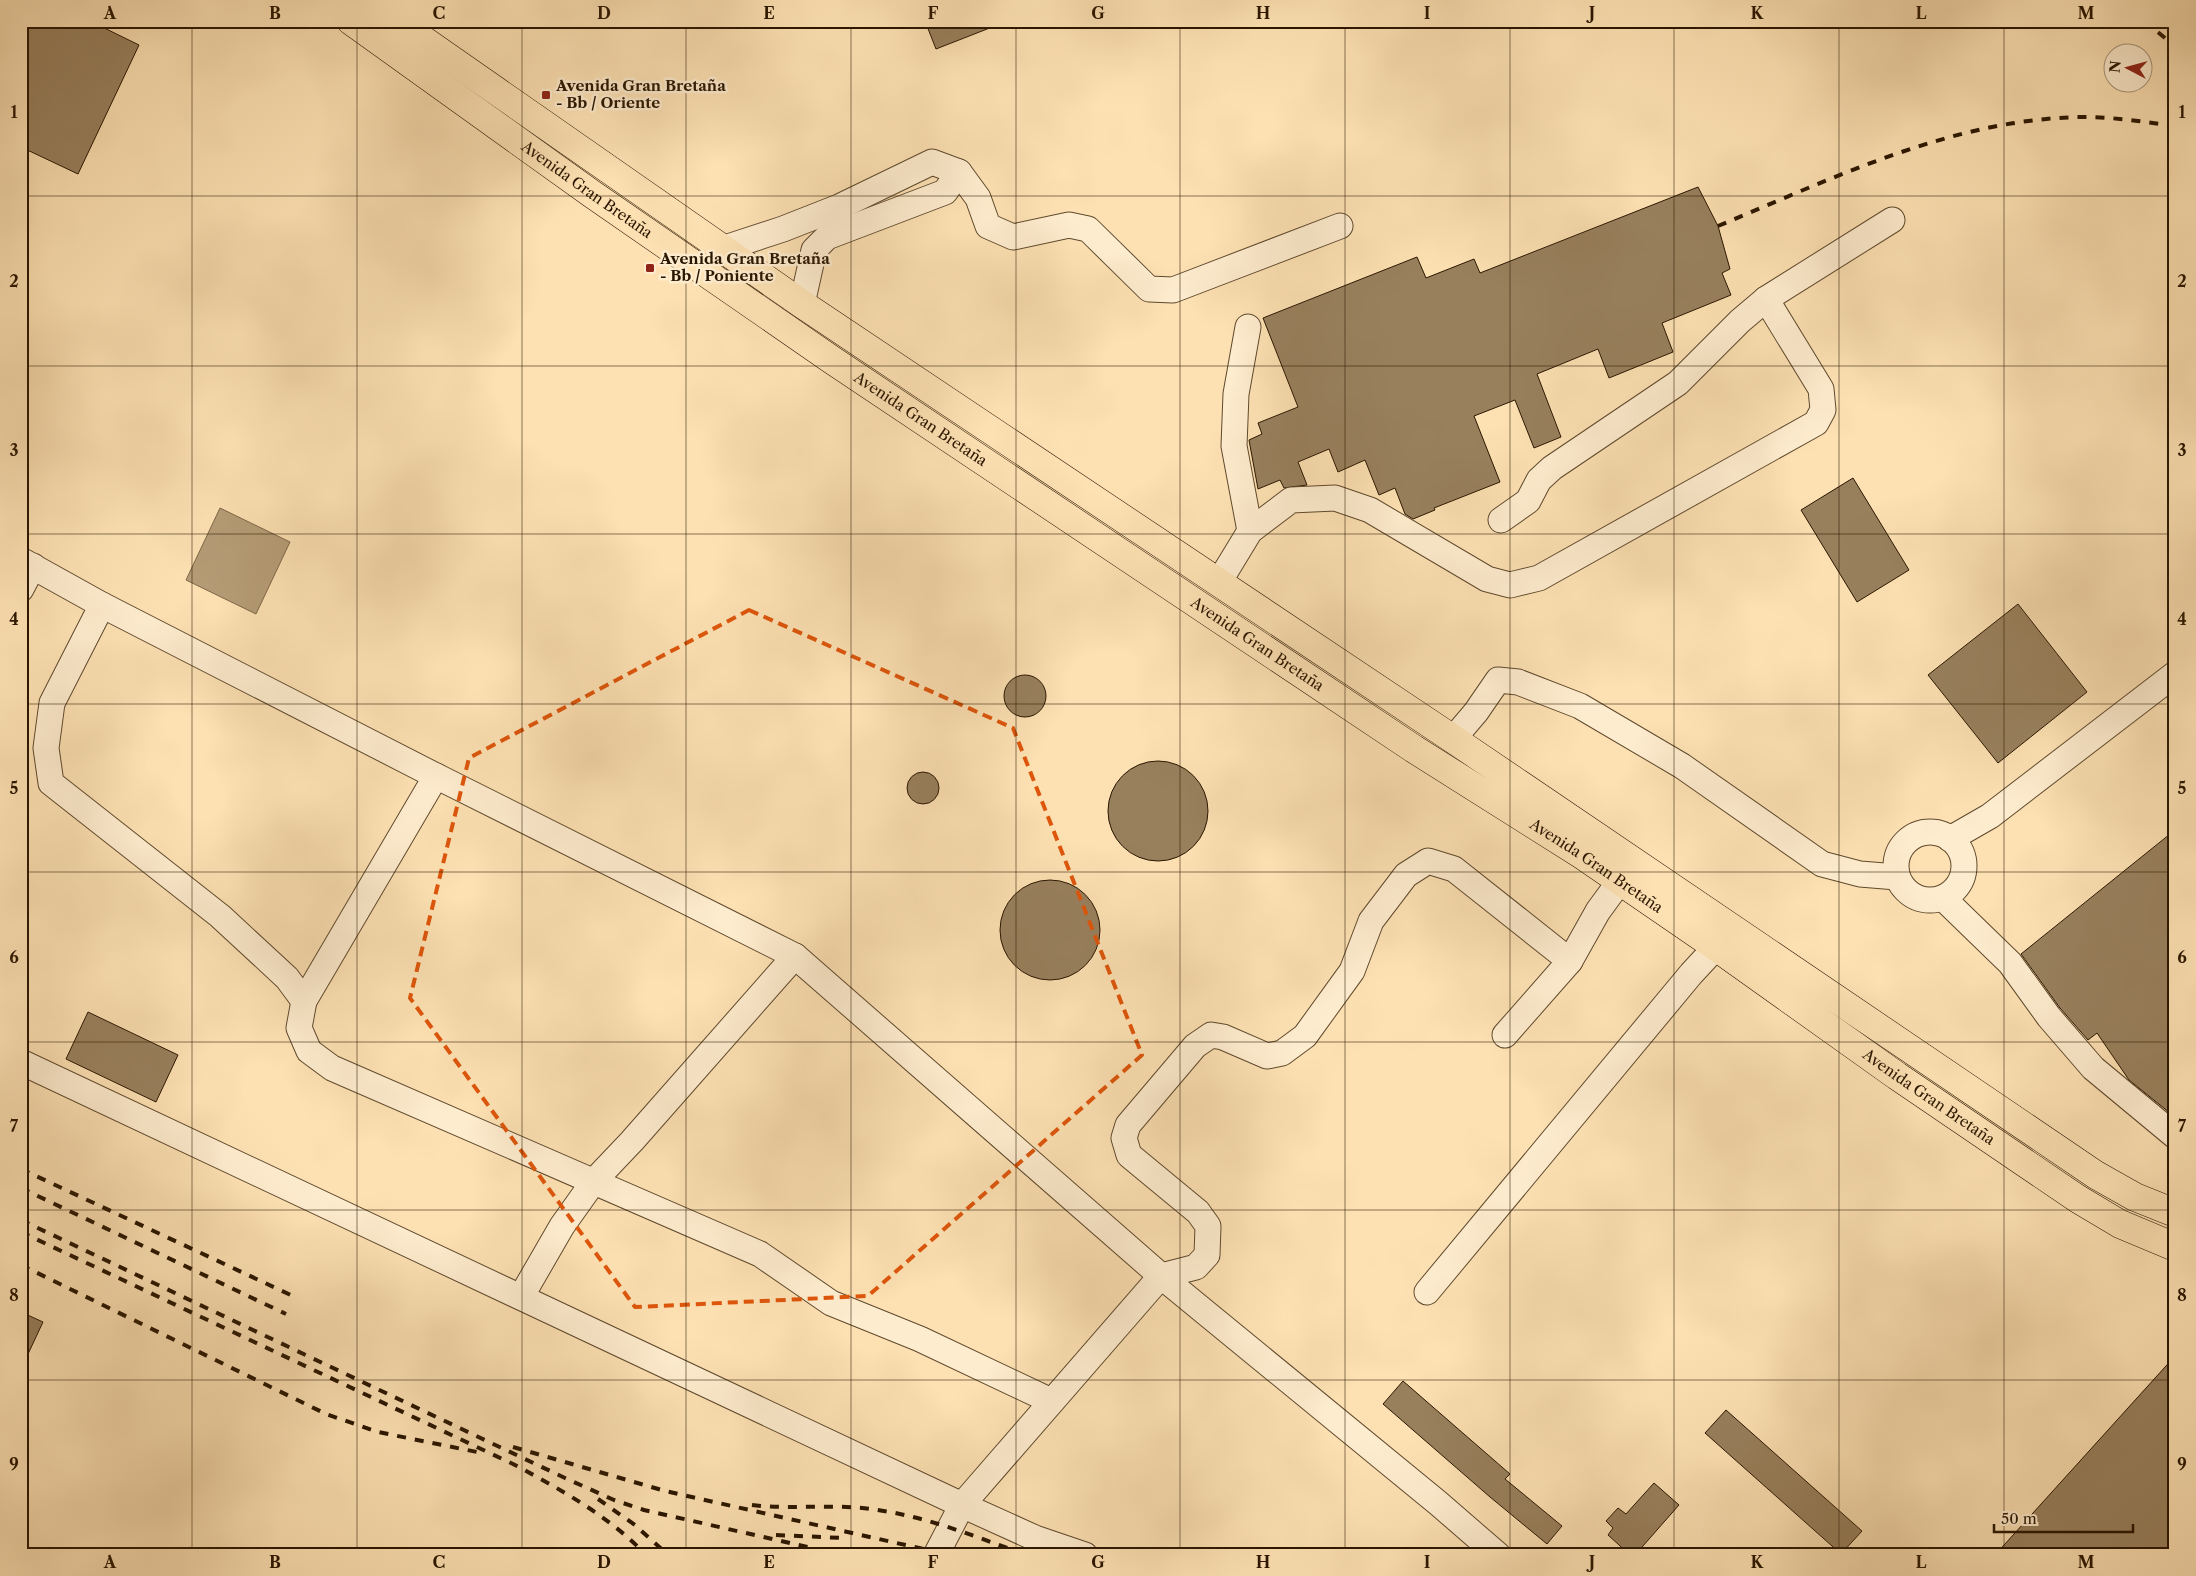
<svg xmlns="http://www.w3.org/2000/svg" width="2196" height="1576" font-family="'Libre Caslon Text',serif">
<style>
.water{fill:#b59c76;stroke:#7d6647}
.building{fill:#98805d;stroke:#2a1600}
.lines{fill:none;stroke-linecap:round;stroke-linejoin:round}
.minor-casing{stroke:#5f492d;stroke-width:27}
.major-casing{stroke:#2a1600;stroke-width:29}
.minor{stroke:#feecce;stroke-width:25}
.major{stroke:#fde1b3;stroke-width:28}
.rail{stroke:#2a1600;stroke-width:4;stroke-dasharray:9 9;stroke-linecap:butt}
.marked{fill:none;stroke:#de560b;stroke-width:4;stroke-dasharray:10 6;stroke-linejoin:round}
.grid{fill:none;stroke:#2a1600;stroke-width:1;stroke-opacity:0.55}
.poi-dot{fill:#8f2418;stroke:#feecce;stroke-width:2}
.labels{text-anchor:middle;stroke-width:5;stroke-linejoin:round;paint-order:stroke}
.poi-label{font-size:15px;font-weight:bold;fill:#2a1600;stroke:#feecce;text-anchor:start}
.street-label{font-size:15px;fill:#2a1600;stroke:#feecce}
.neatline{fill:none;stroke:#2a1600;stroke-width:2}
.grid-label{font-size:16px;text-anchor:middle;font-weight:bold;fill:#2a1600}
</style>
<rect width="100%" height="100%" fill="#fde1b3"/>
<filter id="stains"><feTurbulence type="fractalNoise" baseFrequency=".004" numOctaves="4"/><feColorMatrix values="0 0 0 0 .2 0 0 0 0 .09 0 0 0 0 .02 0 0 0 .5 -.17"/></filter>
<radialGradient id="worn" r=".72"><stop offset=".6" stop-color="#630" stop-opacity="0"/><stop offset="1" stop-color="#630" stop-opacity=".3"/></radialGradient>
<polygon class="water" points="220,508 290,542 256,614 186,580"/>
<g class="building">
<polygon points="21,21 90,21 139,45 78,174 21,147"/>
<polygon points="925,21 1005,21 1005,22 936,49"/>
<polygon points="1698,187 1718,226 1730,269 1722,273 1731,295 1662,323 1673,352 1609,378 1598,349 1537,374 1561,437 1534,448 1515,400 1474,416 1500,482 1434,508 1435,510 1413,519 1405,514 1395,488 1379,495 1365,460 1338,472 1329,449 1298,462 1307,485 1284,488 1280,480 1258,489 1249,440 1262,434 1258,423 1298,407 1263,318 1417,257 1426,278 1474,259 1480,273"/>
<polygon points="1853,478 1909,570 1857,602 1801,510"/>
<polygon points="2018,604 2087,692 1998,763 1928,675"/>
<circle cx="1025" cy="696" r="21"/>
<circle cx="1158" cy="811" r="50"/>
<circle cx="923" cy="788" r="16"/>
<polygon points="2175,830 2175,1117 2129,1080 2097,1033 2088,1040 2060,1008 2021,954"/>
<circle cx="1050" cy="930" r="50"/>
<polygon points="88,1012 178,1055 156,1102 66,1059"/>
<polygon points="21,1312 43,1322 21,1369"/>
<polygon points="2175,1356 2175,1555 1995,1555"/>
<polygon points="1403,1381 1510,1474 1505,1479 1562,1526 1547,1544 1490,1497 1383,1404"/>
<polygon points="1726,1410 1862,1531 1841,1554 1705,1433"/>
<polygon points="1654,1483 1679,1505 1635,1555 1630,1555 1608,1535 1613,1528 1606,1521 1618,1508 1626,1514"/>
</g>
<g class="lines">
<g class="minor-casing">
<g id="minor">
<polyline points="722,249 783,229 839,207 932,162 959,172 978,198 988,226 1013,237 1069,225 1088,229 1149,289 1173,290 1340,226"/>
<polyline points="802,304 814,250 827,237 945,192 959,172"/>
<polyline points="1248,327 1236,394 1234,446 1250,531"/>
<polyline points="1501,520 1528,501 1539,480 1552,468 1678,383 1740,321 1766,299 1892,220"/>
<polyline points="21,560 102,605 436,776 795,956 1161,1276 1438,1503 1498,1555"/>
<polyline points="1219,582 1250,531 1291,500 1335,498 1370,510 1487,579 1510,585 1539,578 1816,423 1823,410 1821,389 1766,299"/>
<polyline points="21,589 33,566"/>
<polyline points="102,605 52,703 46,748 51,783 220,916 287,978 304,1001"/>
<polyline points="1453,739 1476,712 1498,680 1518,682 1580,706 1682,766 1822,864 1860,874 1897,877"/>
<polyline points="436,776 304,1001 299,1028 309,1051 332,1068 760,1254 831,1303 920,1339 1051,1401"/>
<circle cx="1930" cy="866" r="34"/>
<polyline points="1950,839 1990,816 2175,674"/>
<polyline points="1943,898 2010,963 2049,1017 2093,1068 2175,1136"/>
<polyline points="1505,1035 1570,961 1598,911 1620,881"/>
<polyline points="21,1062 962,1505 1035,1538 1085,1555"/>
<polyline points="1427,1292 1691,974 1716,947"/>
<polyline points="521,1297 562,1226 594,1181 632,1141 795,956"/>
<polyline points="936,1555 962,1505 1161,1276 1196,1267 1207,1255 1208,1226 1198,1212 1129,1155 1124,1138 1128,1125 1195,1046 1211,1035 1223,1037 1267,1056 1282,1053 1305,1036 1352,971 1371,921 1406,875 1428,861 1454,869 1570,961"/>
</g>
</g>
<g class="major-casing">
<g id="major">
<path id="s1" d="M351,21L592,194L832,360L1414,749L1582,855L1716,947L1897,1076L2078,1199L2120,1224L2175,1247"/>
<polyline points="396,21 802,304 1453,739 2096,1175 2135,1197 2175,1213"/>
</g>
</g>
<use href="#minor" class="minor"/>
<use href="#major" class="major"/>
<g class="rail">
<polyline points="2144,21 2175,46"/>
<path d="M1718,226C1834,178 1955,118 2084,117C2114,117 2145,122 2175,126"/>
<polyline points="21,1169 295,1297"/>
<polyline points="21,1188 286,1314"/>
<polyline points="21,1220 565,1478 614,1500 644,1510 843,1555"/>
<path d="M21,1232L513,1464C560,1489 609,1516 646,1555"/>
<polyline points="21,1265 326,1414 378,1432 477,1452"/>
<polyline points="513,1447 665,1491 950,1555"/>
<polyline points="598,1499 635,1525 668,1555"/>
<path d="M752,1505C793,1510 836,1503 877,1510C929,1517 978,1538 1027,1555"/>
<polyline points="776,1535 843,1538"/>
</g>
</g>
<path class="marked" d="M749,610L1013,728L1142,1055L868,1296L635,1307L410,998L469,758Z"/>
<path class="grid" d="M192,21V1555M357,21V1555M522,21V1555M686,21V1555M851,21V1555M1016,21V1555M1180,21V1555M1345,21V1555M1510,21V1555M1674,21V1555M1839,21V1555M2004,21V1555M21,196H2175M21,366H2175M21,534H2175M21,704H2175M21,872H2175M21,1042H2175M21,1210H2175M21,1380H2175"/>
<g class="poi-dot">
<rect x="541" y="90" width="10" height="10" rx="2.5"/>
<rect x="645" y="263" width="10" height="10" rx="2.5"/>
</g>
<g class="labels">
<g class="poi-label">
<text x="556" y="91">Avenida Gran Bretaña<tspan x="556" dy="17">- Bb / Oriente</tspan></text>
<text x="660" y="264">Avenida Gran Bretaña<tspan x="660" dy="17">- Bb / Poniente</tspan></text>
</g>
<g class="street-label">
<text dy="5" stroke="none"><textPath href="#s1" startOffset="290">Avenida Gran Bretaña</textPath></text>
<text dy="5" stroke="none"><textPath href="#s1" startOffset="695">Avenida Gran Bretaña</textPath></text>
<text dy="5" stroke="none"><textPath href="#s1" startOffset="1100">Avenida Gran Bretaña</textPath></text>
<text dy="5" stroke="none"><textPath href="#s1" startOffset="1505">Avenida Gran Bretaña</textPath></text>
<text dy="5" stroke="none"><textPath href="#s1" startOffset="1910">Avenida Gran Bretaña</textPath></text>
</g>
</g>
<rect width="2196" height="1576" fill="none" stroke="#fde1b3" stroke-width="55"/>
<g transform="translate(2128 68) rotate(276)"><circle r="24" fill="#feecce" stroke="#a9967c"/>
<path d="M0-4L9 19L0 12L-9 19Z" fill="#8f2418"/>
<text y="-8" font-size="14" font-weight="bold" text-anchor="middle" fill="#2a1600">N</text>
</g>
<path d="M1994 1524v8h139v-8" fill="none" stroke="#2a1600" stroke-width="2.5"/>
<text x="2001" y="1524" font-size="15" fill="#2a1600" stroke="#feecce" stroke-width="4" paint-order="stroke">50 m</text>
<rect x="28" y="28" width="2140" height="1520" class="neatline"/>
<g class="grid-label">
<text x="110" y="19">A</text>
<text x="275" y="19">B</text>
<text x="439" y="19">C</text>
<text x="604" y="19">D</text>
<text x="769" y="19">E</text>
<text x="933" y="19">F</text>
<text x="1098" y="19">G</text>
<text x="1263" y="19">H</text>
<text x="1427" y="19">I</text>
<text x="1592" y="19">J</text>
<text x="1757" y="19">K</text>
<text x="1921" y="19">L</text>
<text x="2086" y="19">M</text>
<text x="14" y="118">1</text>
<text x="2182" y="118">1</text>
<text x="14" y="287">2</text>
<text x="2182" y="287">2</text>
<text x="14" y="456">3</text>
<text x="2182" y="456">3</text>
<text x="14" y="625">4</text>
<text x="2182" y="625">4</text>
<text x="14" y="794">5</text>
<text x="2182" y="794">5</text>
<text x="14" y="963">6</text>
<text x="2182" y="963">6</text>
<text x="14" y="1132">7</text>
<text x="2182" y="1132">7</text>
<text x="14" y="1301">8</text>
<text x="2182" y="1301">8</text>
<text x="14" y="1470">9</text>
<text x="2182" y="1470">9</text>
<text x="110" y="1568">A</text>
<text x="275" y="1568">B</text>
<text x="439" y="1568">C</text>
<text x="604" y="1568">D</text>
<text x="769" y="1568">E</text>
<text x="933" y="1568">F</text>
<text x="1098" y="1568">G</text>
<text x="1263" y="1568">H</text>
<text x="1427" y="1568">I</text>
<text x="1592" y="1568">J</text>
<text x="1757" y="1568">K</text>
<text x="1921" y="1568">L</text>
<text x="2086" y="1568">M</text>
</g>
<rect width="100%" height="100%" filter="url(#stains)"/>
<rect width="100%" height="100%" fill="url(#worn)"/>
</svg>
